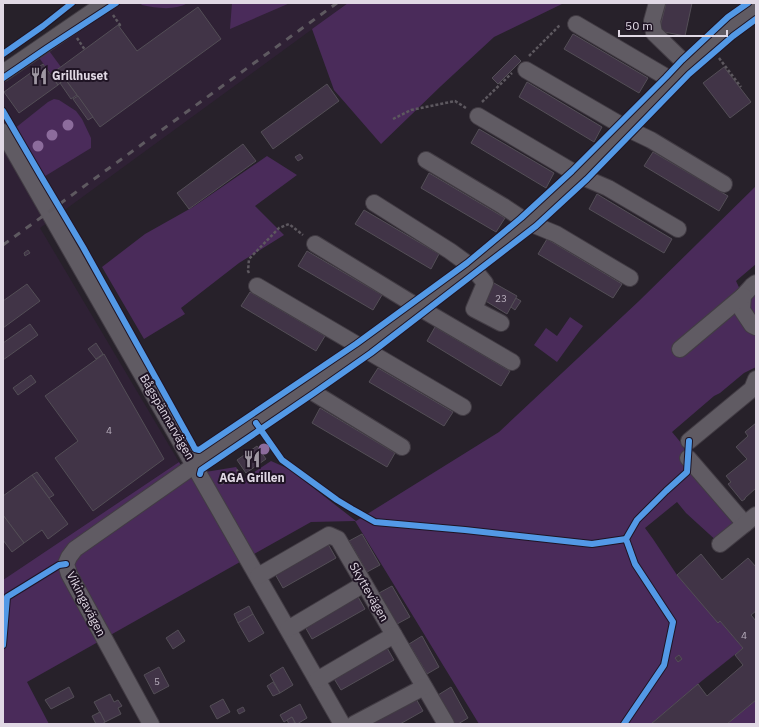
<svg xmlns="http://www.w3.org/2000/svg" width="759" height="727" font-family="'IBM Plex Sans',sans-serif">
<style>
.built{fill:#2f2135}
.green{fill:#4a2b5a}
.building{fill:#413447;stroke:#534e56}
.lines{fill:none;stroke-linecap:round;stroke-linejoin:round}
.minor-casing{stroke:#423c44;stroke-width:18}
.path{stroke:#5d585f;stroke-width:2.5;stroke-dasharray:3 2;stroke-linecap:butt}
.minor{stroke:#605b63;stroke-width:16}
.rail{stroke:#5e5960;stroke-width:3;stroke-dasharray:7 7;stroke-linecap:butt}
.cycleway-casing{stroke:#1f1424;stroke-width:8}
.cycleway{stroke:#5399e6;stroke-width:6}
.tree{fill:#8c6c9c}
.labels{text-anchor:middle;stroke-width:4;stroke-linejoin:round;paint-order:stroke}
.number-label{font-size:10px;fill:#b8afbd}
.poi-label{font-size:12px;font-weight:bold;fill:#e0d8e4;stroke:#1f1424;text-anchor:start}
.street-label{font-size:12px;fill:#e0d8e4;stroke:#1f1424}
</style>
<rect width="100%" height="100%" fill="#27212a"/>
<polygon class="built" points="105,3 348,3 40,228 179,462 3,580 3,73"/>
<g class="green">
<path d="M140,3H188C173,11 157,8 142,5Z"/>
<polygon points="232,3 290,3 230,29"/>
<polygon points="348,3 564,3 494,37 441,86 381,144 334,90 312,29"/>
<polygon points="47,48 61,67 51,74 37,55"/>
<polygon points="54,99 59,100 76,111 82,119 91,138 91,148 42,178 14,129 48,102"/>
<polygon points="267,156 297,175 255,206 284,235 239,263 181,308 185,314 144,339 102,267 145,234 193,207"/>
<polygon points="756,186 756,264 736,281 743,296 756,283 756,367 744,373 720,393 714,396 672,432 682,444 688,458 745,524 720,544 686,513 677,502 645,528 653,539 677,575 718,622 720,621 743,648 698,684 651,724 479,724 355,521 311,522 27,682 49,724 3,724 3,580 179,462 187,475 236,467 244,479 271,461 289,469 356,521 499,432 639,301"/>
<polygon points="570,317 583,326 557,362 534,345 546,328 557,336"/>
<polygon points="756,700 756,724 727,724"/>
</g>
<g class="building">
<polygon points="666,3 692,3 685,36 659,31"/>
<polygon points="198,7 221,39 100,127 58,69 118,25 137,51"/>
<polygon points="573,34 648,78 639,93 564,49"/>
<polygon points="515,55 521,61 498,84 492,78"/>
<polygon points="43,64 58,85 19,113 4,92"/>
<polygon points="724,67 751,102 730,118 703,83"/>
<polygon points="58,69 65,79 58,85 51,74"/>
<polygon points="65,79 77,95 71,99 60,83"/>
<polygon points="527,82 602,127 594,142 519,97"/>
<polygon points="327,84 339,101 273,149 261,132"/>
<polygon points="78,96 93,117 88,120 73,99"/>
<polygon points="479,129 554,173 546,188 471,143"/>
<polygon points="243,144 256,161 189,209 177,193"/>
<polygon points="653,152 728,196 719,211 644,166"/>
<polygon points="300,154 303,158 298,161 295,157"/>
<polygon points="429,173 505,218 496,232 421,188"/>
<polygon points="597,194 672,239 664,253 589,209"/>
<polygon points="364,210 439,254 431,269 355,224"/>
<polygon points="547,239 622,284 613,298 538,254"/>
<polygon points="28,250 30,253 25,256 24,253"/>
<polygon points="307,251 382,295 373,310 298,266"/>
<polygon points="494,283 517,296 507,314 484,300"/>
<polygon points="27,284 40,301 3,328 3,301"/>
<polygon points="250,292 325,336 316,351 241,306"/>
<polygon points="516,298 521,301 515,310 511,307"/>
<polygon points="30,324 38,335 3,360 3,343"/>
<polygon points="435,327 510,371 501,386 427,341"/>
<polygon points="96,343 103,354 96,359 88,349"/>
<polygon points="104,354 164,459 93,511 55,458 78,441 45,396"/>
<polygon points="378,368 453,412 444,426 369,382"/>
<polygon points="31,375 36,382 18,395 13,388"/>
<polygon points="320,408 395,453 387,467 312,423"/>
<polygon points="756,423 756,488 745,498 745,499 742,501 728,484 731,482 726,476 747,459 736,447 748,436 745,432"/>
<polygon points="257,446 266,459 246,473 237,460"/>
<polygon points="37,472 54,495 49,498 32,475"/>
<polygon points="32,475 68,524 48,539 42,530 24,543 3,515 3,496"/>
<polygon points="3,515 24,543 12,552 3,540"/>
<polygon points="362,534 380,565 367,572 349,541"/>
<polygon points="328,544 336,558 283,588 275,574"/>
<polygon points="701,554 722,580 748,558 756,567 756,611 751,615 756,621 756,700 727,724 651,724 698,684 707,696 743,665 735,655 743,648 720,621 718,623 677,575"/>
<polygon points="392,586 410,617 397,624 379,593"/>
<polygon points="357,595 365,609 312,639 304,625"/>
<polygon points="249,606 253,614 238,623 234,614"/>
<polygon points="253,614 264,633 249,642 238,623"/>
<polygon points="178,630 185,641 173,649 166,638"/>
<polygon points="422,636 439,667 427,674 409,644"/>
<polygon points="386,646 394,660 341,690 333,677"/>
<polygon points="679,655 682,659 678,662 675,658"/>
<polygon points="159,667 169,686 154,694 144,675"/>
<polygon points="283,667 293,685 280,693 270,675"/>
<polygon points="273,682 280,693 273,696 267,686"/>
<polygon points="69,687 74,697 51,709 45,700"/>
<polygon points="451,687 468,718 458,724 455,724 438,695"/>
<polygon points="110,694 114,702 118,700 122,706 118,708 121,714 105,722 94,702"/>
<polygon points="415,697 423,711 400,724 369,724"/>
<polygon points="223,699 230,712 217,719 210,706"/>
<polygon points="300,704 307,718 297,724 296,724 292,717 284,722 280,715"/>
<polygon points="243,707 245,711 239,714 237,710"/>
<polygon points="100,712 105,722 102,724 96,724 92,716"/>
<polygon points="292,717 295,723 289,724 287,720"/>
</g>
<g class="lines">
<g class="minor-casing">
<g id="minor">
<polyline points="657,3 652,21 654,33 689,67"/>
<polyline points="576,24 673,81"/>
<polyline points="526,70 626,128 651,140 724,184"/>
<polyline points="3,73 105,3"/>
<polyline points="478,116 580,176 608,188 678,229"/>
<polyline points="3,132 342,724"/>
<polyline points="426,160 503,206 527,222 556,234 630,278"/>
<polyline points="374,203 450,251 472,267 485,283 474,309 501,323"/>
<polyline points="315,244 418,307 512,362"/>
<polyline points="756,283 752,286 743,296 742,310 752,325 756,327"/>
<polyline points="257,286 463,407"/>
<polyline points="680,349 743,296"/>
<polyline points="306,388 402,447"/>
<polyline points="689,441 752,389 756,379"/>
<polyline points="688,458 745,524"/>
<polyline points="720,544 756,515"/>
<polyline points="258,576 329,535 338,539 446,724"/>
<polyline points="288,629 364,584"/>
<polyline points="317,680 394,635"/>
<polyline points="151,724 69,574 66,564 69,557 75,549 362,348 484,258 556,198 580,176 673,81 733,28 756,10"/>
<polyline points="354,724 424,687"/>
</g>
</g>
<g class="path">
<polyline points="113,15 120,25 119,25"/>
<polyline points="77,38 85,50"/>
<polyline points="529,56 559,26 561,25"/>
<polyline points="719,58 741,87"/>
<polyline points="482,102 512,73"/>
<polyline points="393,119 411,110 455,101 466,108"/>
<polyline points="249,273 248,271 249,259 279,228 289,224 303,235"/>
<polyline points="221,484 238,470"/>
</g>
<use href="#minor" class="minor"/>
<polyline class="rail" points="3,245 337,3"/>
<g class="cycleway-casing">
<g id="cycleway">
<polyline points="3,54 43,26 72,3"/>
<polyline points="3,78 47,48 116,3"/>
<polyline points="3,111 42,178 83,247 193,445 195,449 199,450 356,344 467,263 521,218 572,171 666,77 682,60 728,17 748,3"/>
<polyline points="256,423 282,460 337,500 352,509 375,522 465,530 592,544 626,539"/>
<polyline points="200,474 201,470 314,393 371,353 536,226 587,179 689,74 733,36 756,19"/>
<polyline points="3,645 7,597 59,565 66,564"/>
<polyline points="624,724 664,665 673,622 635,564 626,539 637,520 666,491 687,472 689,441"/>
</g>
</g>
<use href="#cycleway" class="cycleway"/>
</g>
<g class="tree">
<circle cx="68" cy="125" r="5.5"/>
<circle cx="52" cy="135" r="5.5"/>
<circle cx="38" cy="146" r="5.5"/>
<circle cx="264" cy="449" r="5.5"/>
</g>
<defs>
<g id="restaurant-bare" transform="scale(1.38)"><path d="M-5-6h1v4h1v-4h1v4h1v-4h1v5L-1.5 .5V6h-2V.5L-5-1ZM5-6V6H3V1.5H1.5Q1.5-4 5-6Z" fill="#9f98a3" stroke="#1f1424" stroke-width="2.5" paint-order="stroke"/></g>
</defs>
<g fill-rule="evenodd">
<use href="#restaurant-bare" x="39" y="76"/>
<use href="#restaurant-bare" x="252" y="459"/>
</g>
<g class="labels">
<g class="number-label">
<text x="501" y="302">23</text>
<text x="109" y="434">4</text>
<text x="744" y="639">4</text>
<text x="157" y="685">5</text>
</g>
<g class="poi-label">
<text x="52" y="80">Grillhuset</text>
<text x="252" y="482" text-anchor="middle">AGA Grillen</text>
</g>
<g class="street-label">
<text transform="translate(167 417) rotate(60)" y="4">Bågspännarvägen</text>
<text transform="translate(369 592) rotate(60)" y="4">Skyttevägen</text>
<text transform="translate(86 604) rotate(63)" y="4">Vikingavägen</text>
</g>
</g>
<rect width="759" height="727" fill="none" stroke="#e0d8e4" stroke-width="8"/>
<path d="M619 30v6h108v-6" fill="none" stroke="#e0d8e4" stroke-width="2"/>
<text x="625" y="30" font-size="12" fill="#e0d8e4" stroke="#1f1424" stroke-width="3" paint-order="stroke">50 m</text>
</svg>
